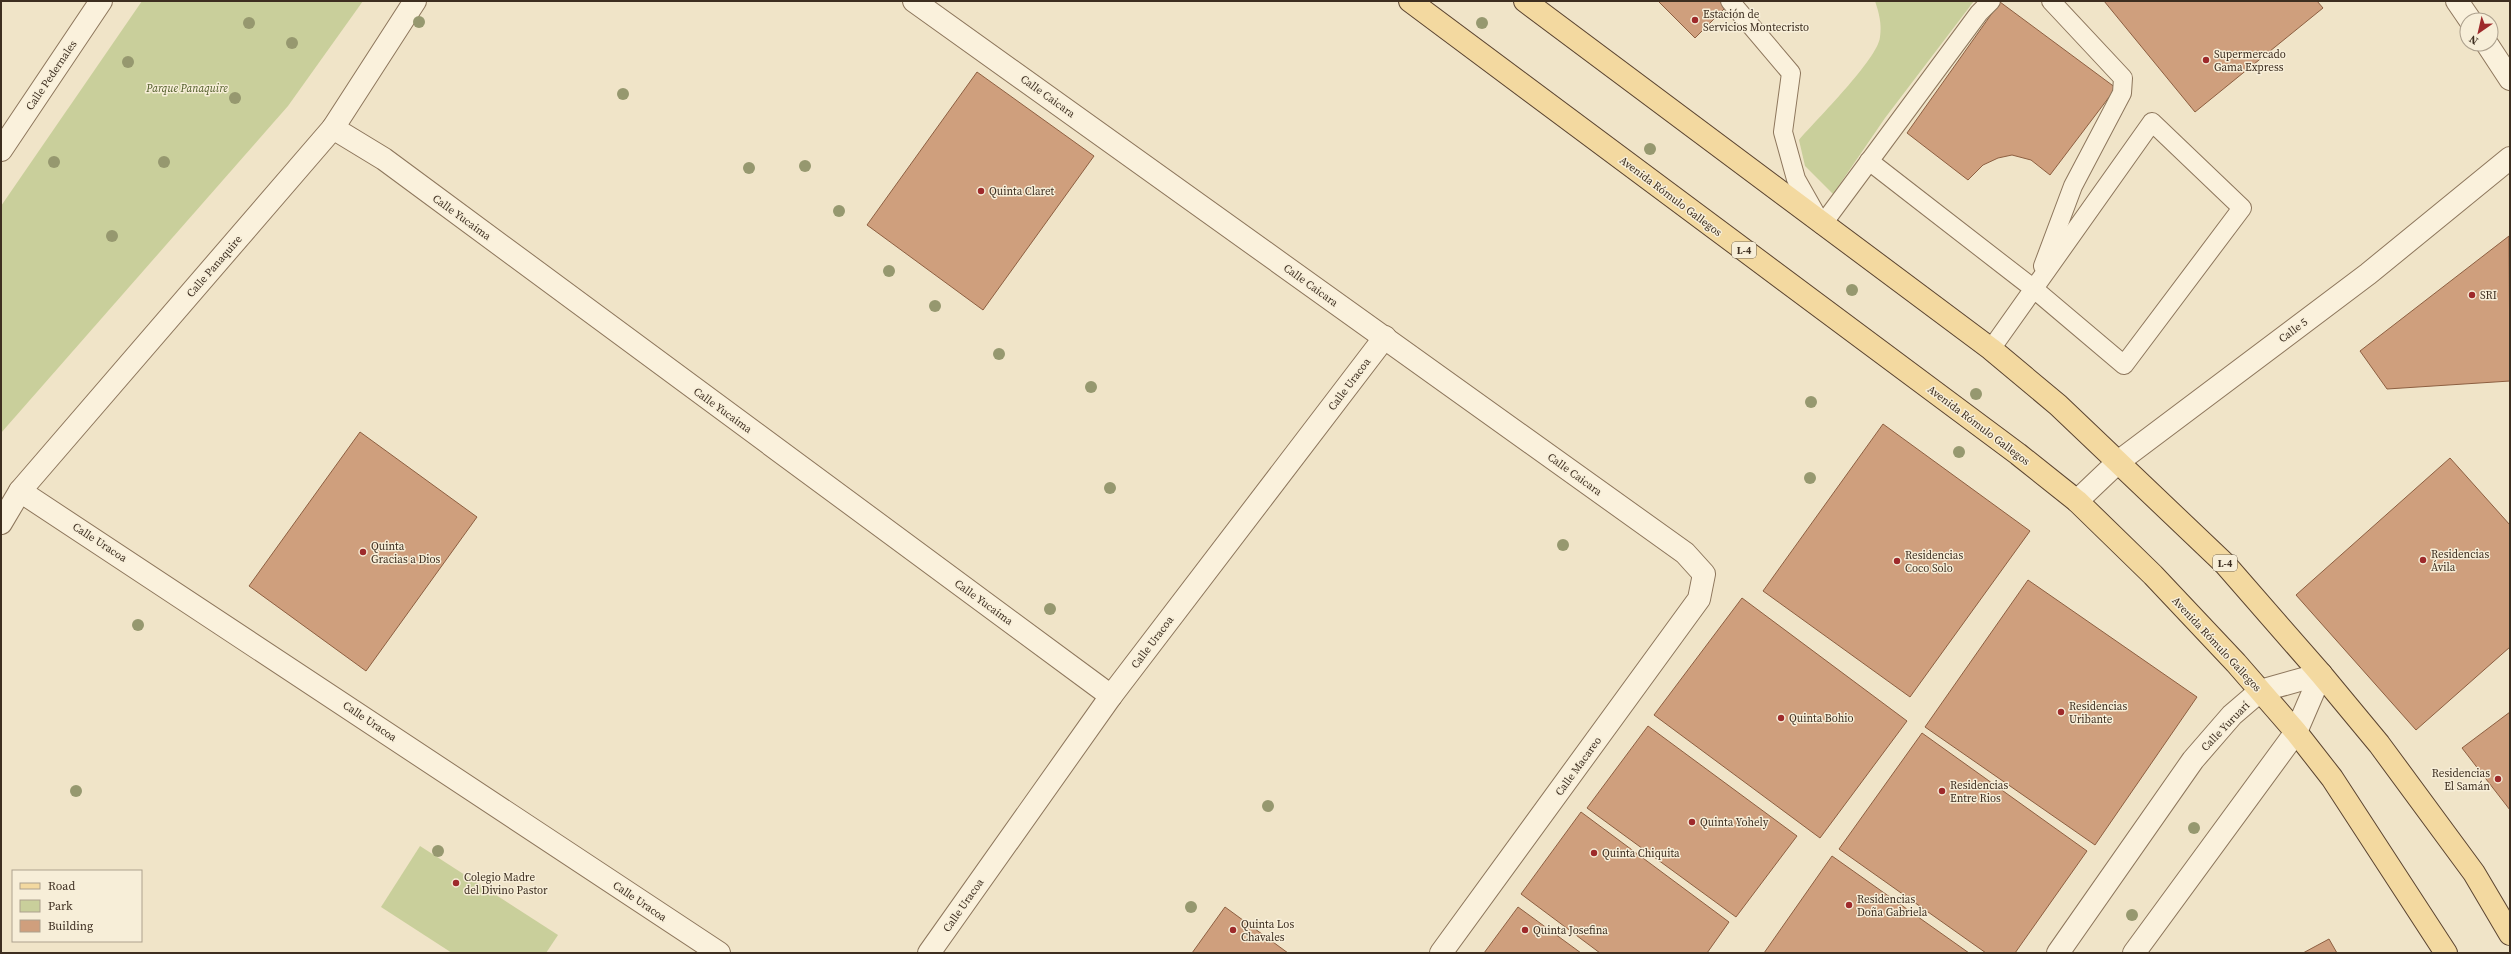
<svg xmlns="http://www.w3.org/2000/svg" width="2511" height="954" font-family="'Source Serif 4',serif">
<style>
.green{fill:#c9cf9b}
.building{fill:#cf9f7d;stroke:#8d5f41}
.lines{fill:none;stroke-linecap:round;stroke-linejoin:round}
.lane-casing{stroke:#8d765c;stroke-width:20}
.street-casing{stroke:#8d765c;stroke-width:24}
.primary-casing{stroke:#5b4430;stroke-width:24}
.lane{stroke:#faf1dc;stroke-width:18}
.street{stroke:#faf1dc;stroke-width:22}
.primary{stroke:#f3d9a0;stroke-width:22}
.tree{fill:#96986f}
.poi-dot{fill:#9e2a2b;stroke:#f7eed8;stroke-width:1.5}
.labels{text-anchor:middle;stroke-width:3;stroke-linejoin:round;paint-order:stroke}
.shield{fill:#f7eed8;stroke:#756857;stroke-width:1}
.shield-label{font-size:10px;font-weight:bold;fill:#3d2e20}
.poi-label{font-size:11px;fill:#3d2e20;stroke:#f7eed8;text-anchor:start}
.street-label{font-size:11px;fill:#3d2e20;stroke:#f7eed8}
.park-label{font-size:11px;font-style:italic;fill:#4d5a26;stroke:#f7eed8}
</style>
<rect width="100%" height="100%" fill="#f0e4c8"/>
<g class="green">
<polygon points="142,1 363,1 288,106 1,433 1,206"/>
<path d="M1875,1H1974L1885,118L1833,194L1805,166L1799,140C1816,120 1878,59 1880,37C1882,24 1879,13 1875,1Z"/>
<polygon points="420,846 558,935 546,953 452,953 381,907"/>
</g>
<g class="building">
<polygon points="1658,1 1732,1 1695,38"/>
<polygon points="2104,1 2317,1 2323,8 2195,112"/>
<polygon points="2000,2 2116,88 2050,175 2031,160 2012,155 1998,158 1983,165 1968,180 1907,133"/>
<polygon points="977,72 1094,156 983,310 867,225"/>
<polygon points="2509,236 2510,381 2387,389 2360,351"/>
<polygon points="1883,424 2030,531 1910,697 1763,591"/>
<polygon points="360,432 477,517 366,671 249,586"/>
<polygon points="2450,458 2510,525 2510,647 2416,730 2296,595"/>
<polygon points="2028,580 2197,697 2095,845 1925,727"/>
<polygon points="1742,598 1907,721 1820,838 1654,715"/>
<polygon points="2510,712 2510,810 2462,748"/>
<polygon points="1648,726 1797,836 1736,917 1587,808"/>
<polygon points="1922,733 2087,851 2015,953 1986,953 1839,849"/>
<polygon points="1581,812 1729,922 1707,953 1600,953 1521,894"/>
<polygon points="1832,856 1969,953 1764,953"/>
<polygon points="1225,907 1288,953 1192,953"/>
<polygon points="1518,907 1581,953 1484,953"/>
<polygon points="2329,939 2337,953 2303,953"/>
</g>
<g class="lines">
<g class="lane-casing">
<g id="lane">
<polyline points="1730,1 1791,73 1783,132 1796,179 1822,225 1979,13 1991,1"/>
<polyline points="1869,161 2034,289 2124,365 2242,208 2152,122 1991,349"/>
<polyline points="2043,266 2073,186 2122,93 2123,78 2051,1"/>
</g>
</g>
<g class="street-casing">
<g id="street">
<polyline points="914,1 1685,553 1704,574 1699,599 1441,953"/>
<polyline points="2457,1 2470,20"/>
<polyline points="2487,44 2510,79"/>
<polyline points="333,128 384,159 1111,696"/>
<polyline points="1,150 101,1"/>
<polyline points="20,491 719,953"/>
<polyline points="2077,501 2118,462 2368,274 2510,158"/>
<polyline points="1,523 20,491 333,128 415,1"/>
<polyline points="929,953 1111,696 1385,337"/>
<polyline points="2058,953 2193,760 2232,715 2260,691 2321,674"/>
<polyline points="2134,953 2296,732 2321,674"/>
</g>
</g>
<g class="primary-casing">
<g id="primary">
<polyline points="1410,1 2018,454 2077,501 2153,575 2236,663 2296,732 2332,778 2446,953"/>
<polyline points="1525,1 1991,349 2058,405 2225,564 2321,674 2379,744 2474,873 2510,934"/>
</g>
</g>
<use href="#lane" class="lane"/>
<use href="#street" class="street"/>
<use href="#primary" class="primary"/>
</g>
<g class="tree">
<circle cx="419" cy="22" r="6"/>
<circle cx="249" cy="23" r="6"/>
<circle cx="1482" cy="23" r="6"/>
<circle cx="292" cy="43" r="6"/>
<circle cx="128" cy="62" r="6"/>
<circle cx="623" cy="94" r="6"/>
<circle cx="235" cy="98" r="6"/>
<circle cx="1650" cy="149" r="6"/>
<circle cx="54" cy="162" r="6"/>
<circle cx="164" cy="162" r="6"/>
<circle cx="805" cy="166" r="6"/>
<circle cx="749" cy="168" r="6"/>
<circle cx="839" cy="211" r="6"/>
<circle cx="112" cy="236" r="6"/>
<circle cx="889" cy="271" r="6"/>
<circle cx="1852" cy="290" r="6"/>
<circle cx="935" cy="306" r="6"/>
<circle cx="999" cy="354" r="6"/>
<circle cx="1091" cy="387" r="6"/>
<circle cx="1976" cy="394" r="6"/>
<circle cx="1811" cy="402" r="6"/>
<circle cx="1959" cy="452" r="6"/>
<circle cx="1810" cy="478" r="6"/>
<circle cx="1110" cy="488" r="6"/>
<circle cx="1563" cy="545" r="6"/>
<circle cx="1050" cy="609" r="6"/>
<circle cx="138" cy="625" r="6"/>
<circle cx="76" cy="791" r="6"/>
<circle cx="1268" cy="806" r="6"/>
<circle cx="2194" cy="828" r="6"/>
<circle cx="438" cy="851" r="6"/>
<circle cx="1191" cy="907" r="6"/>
<circle cx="2132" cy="915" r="6"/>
</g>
<g class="poi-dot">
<circle cx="1695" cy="20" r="4"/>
<circle cx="2206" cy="60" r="4"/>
<circle cx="981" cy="191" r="4"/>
<circle cx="2472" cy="295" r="4"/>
<circle cx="363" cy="552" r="4"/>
<circle cx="2423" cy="560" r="4"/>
<circle cx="1897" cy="561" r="4"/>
<circle cx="2061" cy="712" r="4"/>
<circle cx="1781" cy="718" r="4"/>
<circle cx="2498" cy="779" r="4"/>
<circle cx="1942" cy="791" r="4"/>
<circle cx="1692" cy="822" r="4"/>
<circle cx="1594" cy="853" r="4"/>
<circle cx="456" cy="883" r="4"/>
<circle cx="1849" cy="905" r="4"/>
<circle cx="1233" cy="930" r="4"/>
<circle cx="1525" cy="930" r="4"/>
</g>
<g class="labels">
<g class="shield">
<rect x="1732" y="242" width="24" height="16" rx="3"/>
<rect x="2213" y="555" width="24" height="16" rx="3"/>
</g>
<g class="shield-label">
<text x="1744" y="254">L-4</text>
<text x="2225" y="567">L-4</text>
</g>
<g class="poi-label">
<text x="1703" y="18">Estación de<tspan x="1703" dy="13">Servicios Montecristo</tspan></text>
<text x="2214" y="58">Supermercado<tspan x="2214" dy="13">Gama Express</tspan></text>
<text x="989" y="195">Quinta Claret</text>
<text x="2480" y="299">SRI</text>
<text x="371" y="550">Quinta<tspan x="371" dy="13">Gracias a Dios</tspan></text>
<text x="2431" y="558">Residencias<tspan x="2431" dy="13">Ávila</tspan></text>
<text x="1905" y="559">Residencias<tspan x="1905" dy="13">Coco Solo</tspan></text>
<text x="2069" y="710">Residencias<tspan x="2069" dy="13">Uribante</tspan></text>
<text x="1789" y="722">Quinta Bohio</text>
<text x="2490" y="777" text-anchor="end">Residencias<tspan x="2490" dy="13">El Samán</tspan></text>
<text x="1950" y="789">Residencias<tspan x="1950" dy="13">Entre Rios</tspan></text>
<text x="1700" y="826">Quinta Yohely</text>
<text x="1602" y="857">Quinta Chiquita</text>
<text x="464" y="881">Colegio Madre<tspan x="464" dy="13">del Divino Pastor</tspan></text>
<text x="1857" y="903">Residencias<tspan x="1857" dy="13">Doña Gabriela</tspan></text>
<text x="1241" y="928">Quinta Los<tspan x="1241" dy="13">Chavales</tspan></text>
<text x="1533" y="934">Quinta Josefina</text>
</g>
<g class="street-label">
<text transform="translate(51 75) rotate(-56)" y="4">Calle Pedernales</text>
<text transform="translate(1048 96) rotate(36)" y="4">Calle Caicara</text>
<text transform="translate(1671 196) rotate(37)" y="4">Avenida Rómulo Gallegos</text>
<text transform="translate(462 217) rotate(36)" y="4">Calle Yucaima</text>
<text transform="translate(214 266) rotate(-49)" y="4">Calle Panaquire</text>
<text transform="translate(1311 285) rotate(36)" y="4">Calle Caicara</text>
<text transform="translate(2293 330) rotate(-37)" y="4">Calle 5</text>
<text transform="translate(1349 384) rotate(-53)" y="4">Calle Uracoa</text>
<text transform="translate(723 410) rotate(36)" y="4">Calle Yucaima</text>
<text transform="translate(1979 425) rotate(37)" y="4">Avenida Rómulo Gallegos</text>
<text transform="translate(1575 474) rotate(36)" y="4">Calle Caicara</text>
<text transform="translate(100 542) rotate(33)" y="4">Calle Uracoa</text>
<text transform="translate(984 602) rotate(36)" y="4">Calle Yucaima</text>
<text transform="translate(1152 642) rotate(-53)" y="4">Calle Uracoa</text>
<text transform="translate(2217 644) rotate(47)" y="4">Avenida Rómulo Gallegos</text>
<text transform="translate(370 721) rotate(34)" y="4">Calle Uracoa</text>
<text transform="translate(2225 726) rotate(-46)" y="4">Calle Yuruarí</text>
<text transform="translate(1578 766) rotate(-54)" y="4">Calle Macareo</text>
<text transform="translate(640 901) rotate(34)" y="4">Calle Uracoa</text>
<text transform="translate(963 905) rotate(-55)" y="4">Calle Uracoa</text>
</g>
<g class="park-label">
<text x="187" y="92">Parque Panaquire</text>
</g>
</g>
<rect width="2511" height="954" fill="none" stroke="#3d2e20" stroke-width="4"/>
<rect x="12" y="870" width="130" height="72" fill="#f7eed8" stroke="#ada18e"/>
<rect x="20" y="883" width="20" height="6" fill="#f3d9a0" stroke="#ada18e"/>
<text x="48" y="890" font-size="12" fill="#3d2e20">Road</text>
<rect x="20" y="900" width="20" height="12" fill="#c9cf9b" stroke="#ada18e"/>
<text x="48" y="910" font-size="12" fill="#3d2e20">Park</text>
<rect x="20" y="920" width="20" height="12" fill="#cf9f7d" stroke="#ada18e"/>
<text x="48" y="930" font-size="12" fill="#3d2e20">Building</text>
<g transform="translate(2479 32) rotate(214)"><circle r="19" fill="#f7eed8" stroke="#ada18e"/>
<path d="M0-3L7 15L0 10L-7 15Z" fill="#9e2a2b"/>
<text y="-6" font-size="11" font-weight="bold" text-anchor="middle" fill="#3d2e20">N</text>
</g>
</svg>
